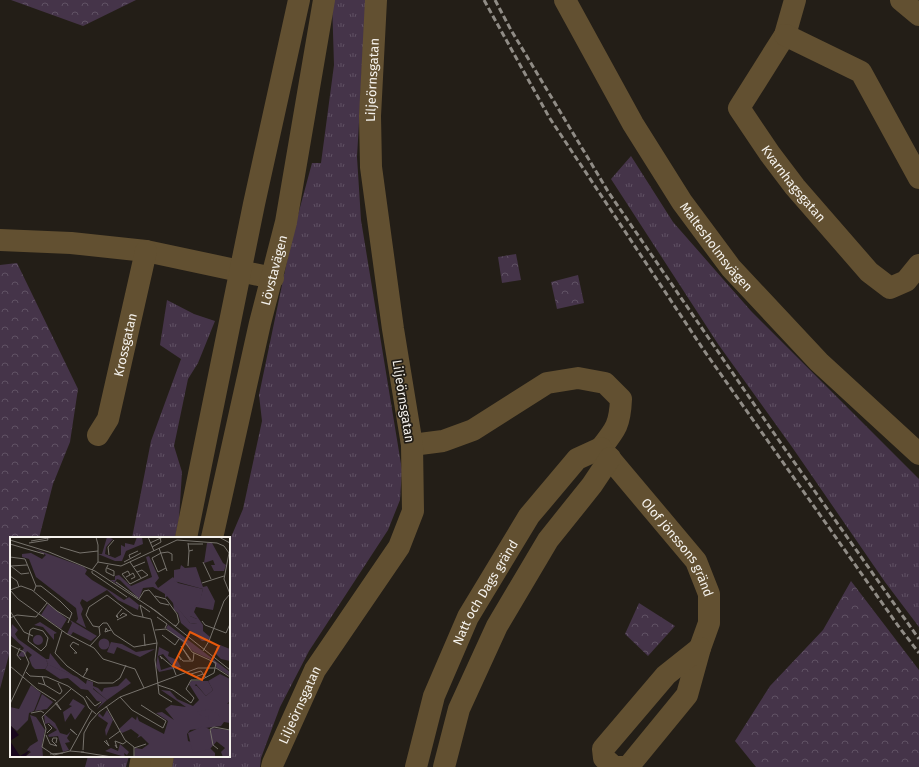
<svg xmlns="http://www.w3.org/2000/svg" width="919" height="767" font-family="'Fira Sans',sans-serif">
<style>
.grass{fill:url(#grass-tufts)}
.forest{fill:url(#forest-crowns)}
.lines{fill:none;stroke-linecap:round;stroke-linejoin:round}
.minor{stroke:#625031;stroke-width:22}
.rail{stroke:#908c86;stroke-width:3;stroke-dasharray:6 3;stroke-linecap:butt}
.labels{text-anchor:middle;stroke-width:3.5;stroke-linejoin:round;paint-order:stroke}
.street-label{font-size:13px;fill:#f5f2ed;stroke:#231e17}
.inset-road{fill:none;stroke:#77736d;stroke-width:1}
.view{fill:#e8590c;fill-opacity:0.15;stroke:#e8590c;stroke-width:2}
.inset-edge{fill:none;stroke:#f5f2ed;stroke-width:2}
</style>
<defs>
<pattern id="grass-tufts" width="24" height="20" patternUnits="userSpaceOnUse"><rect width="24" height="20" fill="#453449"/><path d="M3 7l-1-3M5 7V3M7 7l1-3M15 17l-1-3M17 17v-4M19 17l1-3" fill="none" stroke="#605264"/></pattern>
<pattern id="forest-crowns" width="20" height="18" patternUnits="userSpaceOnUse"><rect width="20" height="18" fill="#453449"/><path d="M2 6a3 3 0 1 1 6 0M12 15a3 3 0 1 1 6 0" fill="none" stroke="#605264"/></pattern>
</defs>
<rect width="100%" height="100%" fill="#231e17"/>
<g class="grass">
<polygon points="332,0 366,0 357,157 361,220 402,470 400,500 388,530 309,651 280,707 261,758 260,767 172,767 174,756 229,756 229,542 243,509 262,421 259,395 292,237 312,163 321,163 334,65"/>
<polygon points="631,156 673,222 751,311 919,479 919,627 885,582 792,447 718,344 611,179"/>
<polygon points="167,300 194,314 215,321 198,363 188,379 174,446 182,472 179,519 175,538 132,538 151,441 181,359 160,345"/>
<polygon points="88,756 129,756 126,767 85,767"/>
</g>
<g class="forest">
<polygon points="11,0 136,0 83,26"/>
<polygon points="516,254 521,280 502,283 498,257"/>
<polygon points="17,263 78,389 70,442 53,484 39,538 11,538 11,647 0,689 0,265"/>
<polygon points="578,275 584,303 557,309 551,282"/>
<polygon points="851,581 919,670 919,767 756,767 735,741 770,686 823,630"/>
<polygon points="639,603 675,626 648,656 625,634"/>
</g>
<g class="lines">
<g class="minor">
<path id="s1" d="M565,0L633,124L682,202L731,268L819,362L919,454"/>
<path id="s2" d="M795,0L785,35L739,108L770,154L795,187L869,272L890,288L906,281L919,265"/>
<polyline points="901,0 919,15"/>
<polyline points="785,35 861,72 919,178"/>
<polyline points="0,240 71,243 146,251 273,278"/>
<path id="s3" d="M98,435L108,419L146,251"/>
<path id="s4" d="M412,445L443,441L473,430L547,383L578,378L605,383L621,399C620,424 616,429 601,448L696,561L709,594V623L700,648L687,695L628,767"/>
<polyline points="186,538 254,204 299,0"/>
<path id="s5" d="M212,538L260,323L286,222L324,0"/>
<polyline points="140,767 142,756"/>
<polyline points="161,767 163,756"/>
<path id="s6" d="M272,767L273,763L315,670L399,547L413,511L412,445L393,329L371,167L370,116L376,0"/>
<path id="s7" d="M416,767L434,696L468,617L529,516L577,459L601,448"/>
<polyline points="444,767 459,709 497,626 548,540 592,485 610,458"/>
<polyline points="622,767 614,767 604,758 603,749 666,675 700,648"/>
</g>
<g class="rail">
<polyline points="484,0 549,117 703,349 899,627 919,653"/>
<polyline points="495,0 511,30 609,193 780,442 919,639"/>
</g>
</g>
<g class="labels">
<g class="street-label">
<text dy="5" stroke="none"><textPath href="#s6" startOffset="728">Liljeörnsgatan</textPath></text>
<text dy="5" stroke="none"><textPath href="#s2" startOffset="216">Kvarnhagsgatan</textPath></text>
<text dy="5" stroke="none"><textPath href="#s1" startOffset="290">Maltesholmsvägen</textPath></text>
<text dy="5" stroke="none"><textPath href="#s5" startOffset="275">Lövstavägen</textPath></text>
<text dy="5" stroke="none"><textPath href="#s3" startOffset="95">Krossgatan</textPath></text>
<text transform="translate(404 401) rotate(81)" y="5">Liljeörnsgatan</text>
<text dy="5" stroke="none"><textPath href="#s4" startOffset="413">Olof Jönssons gränd</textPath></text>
<text dy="5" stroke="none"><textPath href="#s7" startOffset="189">Natt och Dags gränd</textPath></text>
<text dy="5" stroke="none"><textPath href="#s6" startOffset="68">Liljeörnsgatan</textPath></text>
</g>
</g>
<g transform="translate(10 537)">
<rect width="220" height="220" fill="#231e17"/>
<path d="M139,19L149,41L145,46L148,51L163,40L168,46L193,52L190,66L184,70L180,79L187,82V87L180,86L157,59L155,61V57L143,50L133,51L129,62L110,43L107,42L105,45L122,56L100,43H105V39L109,38L121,49L142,40L136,20ZM152,83L220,135V139L207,131L202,123L184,115L156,91L158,88ZM36,122L40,128L67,140L76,147L77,143L83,145V152L97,163L87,172L92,165L87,164L78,153L71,152L58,141L50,142L35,132L38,128Z" fill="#453449"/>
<path d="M97,0L103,2L96,10L95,17L105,21L111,18V8L115,10V6L124,8L127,0H132L133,7L116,14L112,24H105L88,17H92ZM197,6H202L213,26L216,28L214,34H204L201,28H205L203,23L194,26ZM25,12L74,30L77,33L75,37L82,43L102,55L114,63L119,60L129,68L128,73L108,63L97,53L77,65L72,62L70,66L73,72L71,77L76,91L66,85L68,82L66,71L26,40L19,22L12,20V17L21,16L32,22L36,18ZM171,28L175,31L186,30L193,50L197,49L205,64L203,73L186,70L184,75L193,88V94L200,100L198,104H192L171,86L168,76L164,73L163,65L180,86L187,87V82L180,79V72L189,66L193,52L164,44V33L170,32ZM60,83L87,99L81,104L63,95L61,98L57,97L62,86ZM30,85L47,96L44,97V103L33,90L24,88ZM2,87L8,93L5,97L8,102L36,122L38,128L35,132H25L22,129L19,121L22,118L17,114L14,120L8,119L14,111L0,98ZM23 103a5 5 0 1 1 10 0a5 5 0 1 1-10 0ZM101,105L112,107L126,115L145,112L130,120L107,110L104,117L97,115ZM210,108L220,112V124L211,122L206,117V111ZM149,110L159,115L158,119L167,123L171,130L149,135L146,129ZM153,117L163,129L151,133L148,119ZM40,116L51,130L64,139L39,128L36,122H39ZM210,137L220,142V164L217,167L220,166V186L214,185L211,189L180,193L177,197L178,204L200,211L205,216V220H124L125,211L132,212L139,207L131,199L127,201L129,198L121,192L112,196L109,192L122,180L126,183L127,179L129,184L154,197L158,184L146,176L152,175L164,183L155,172L161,168L176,170L151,153L160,154L167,162L183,169L189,163L179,147L187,149L196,159L203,153L198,144ZM116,141L121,146L97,163L83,151V149L88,151L92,155L94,151L108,149ZM21,148L31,156L24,174L19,176L18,183L7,194L0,188V170L9,172ZM63,162L75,169L65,183L61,176L55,185L53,175L62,169L59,168ZM97,173L103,183L96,199L95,193L98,186L88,179L89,176L93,180ZM34,177L45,186L50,196L57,198L61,194L57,201L60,205L55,206L59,213L53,215L48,199L39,200L38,198L47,193L39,186L35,187ZM20,178L26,180L35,193L32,207L33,220H15L21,215L17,213L20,209L28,204ZM201,191L220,193V220H213L211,215L215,211L201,200ZM110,207L119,215L117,218L114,216L115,220L95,214L101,211L108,214Z" fill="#453449" fill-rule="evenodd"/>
<path d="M32,157L43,165L37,172L25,174Z" fill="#453449"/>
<path d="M38,67L57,82L51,92L31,78ZM88.5 107a5.5 5.5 0 1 1 11 0a5.5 5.5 0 1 1-11 0ZM181,144H198L203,153L196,159L186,147L184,150L179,148ZM200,172L205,175L194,181L187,175ZM198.5 181a5.5 5.5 0 1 1 11 0a5.5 5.5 0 1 1-11 0ZM193,189L199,192L202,200L207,204L200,212L183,216L178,196Z" fill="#453449"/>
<path d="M0,188L9,198L0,204L10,219L20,213L15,220H0Z" fill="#18061d"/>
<path class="inset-road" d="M86,0L88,8V25M138,0L144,14M209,0L220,6M0,3L39,15L85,34L146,74L220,133M21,4L44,0M19,6L38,3L37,0M140,6L153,0M178,6L179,14L183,13M0,7L34,17M178,7H193M50,10L70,16L88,14M142,10L151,5L150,0M149,11L157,34M99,18L98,10L104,3M0,20L15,22L26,49M120,21L119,18L128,14M114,25L131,16M120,25L131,41M193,25L201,42M17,28L1,29L11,37L19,36M178,29L179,14M123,30L135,25M97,31L104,34V39L96,35V32L98,28M156,31L148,35L142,21L151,16L158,15L162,17V24M82,33L88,25L111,29L167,3L207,6L214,9L219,16L214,42L220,57M82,34V36L117,60M120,38L123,36L125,40L121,42M0,39L7,44L9,50M116,40L120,38L118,34L112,37L120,47L138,38L132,33L127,35M106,45L128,61M192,46L214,39M0,53L8,62L57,97L84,111L93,122L125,132L134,151M0,53L11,49L22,53L47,74L60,82M24,54L26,49H31L50,64L62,76L58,86M145,59L156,62L167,77L169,85L166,89L164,88M129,62L134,54L139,53L150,66L159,68M140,70L152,79M0,74L14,95L23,99M107,78L108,81L106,79L112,72M133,80L130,68L140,75M147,80L157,87L155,91M0,81L7,78L26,80L37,66M141,82L147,106L145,123L148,148L163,153L181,166L184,161L176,152L181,143H191L204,136L206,126L182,115L175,105L156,92L145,93M107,83L117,78L113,76L110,79M192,84L195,88L216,96L220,87M89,90L83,89L76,78L79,70L97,58L123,78L141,82M89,90L93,86H97L104,97L124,110L147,106M23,91L33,94L38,101L36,109L31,114L18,104L20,93ZM52,94L45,116L57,129L73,140L88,146H103L110,141L116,128M98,94L95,95L96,91L98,94L101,93M134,97L135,109M152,98L165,108L169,102M0,108L14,115L19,126L0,167M80,109L90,98L89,90M10,111L7,118L11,123M193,114L199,104L214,64L220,57M64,116H67L60,109L63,105L69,108M152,122L150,119L163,130L166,138M171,123L168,118L173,124H183L184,116M180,123L171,109L181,123M0,129L27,152L46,164M16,135L20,139L37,140L58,149L74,161L79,171L86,177M193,137L185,140L181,137L191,134L196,141M73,140L78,132L77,131L76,134M28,146L35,148L32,139M35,148L50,157L52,154L48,146M148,148L149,157L162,165M61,152L32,180L36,192L32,210L44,218L60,214L71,215M76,159L85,169L91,165M110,160L122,173L153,191L156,184L131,168M45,166L51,173L46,165M96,169L115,203L124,210V220M21,176L31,174L34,176M37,196L42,191L38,187M65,196L60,192L67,198M36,198L40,207L47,209M99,202L110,194M94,204L99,209L96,203M46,206L47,201H43L42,204L47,209M105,208L107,211L105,204L113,207L117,204M124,211L136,207M208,212L203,208L200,192L204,190L220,193M73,213L74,196L80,185L89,175L110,160L188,131H206L220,140M60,214L82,174M74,215H71L102,220M40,217L53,216"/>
<path class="view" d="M180,95L209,109L192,143L163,129Z"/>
<rect width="220" height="220" class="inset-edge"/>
</g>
</svg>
